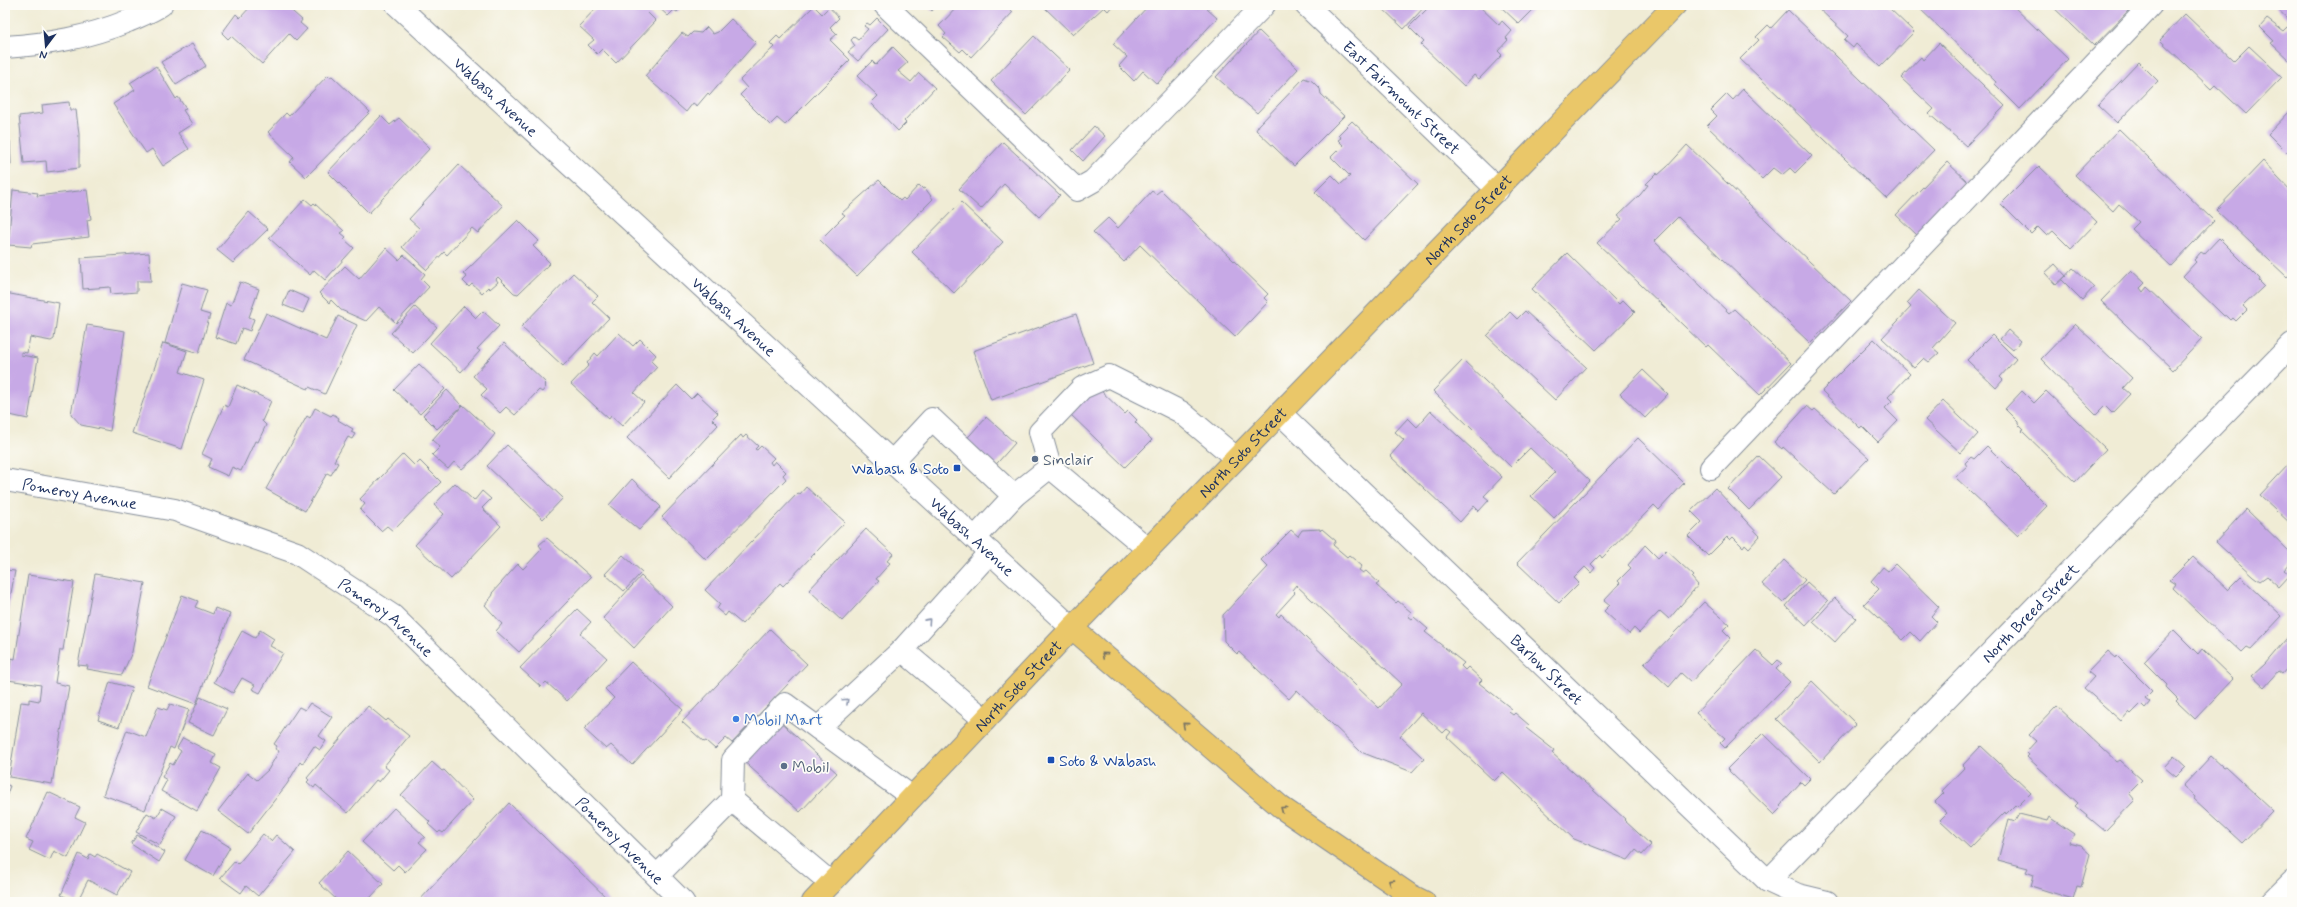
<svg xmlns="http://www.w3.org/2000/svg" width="2297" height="907" font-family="Mynerve,sans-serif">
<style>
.building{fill:#c7a9e6;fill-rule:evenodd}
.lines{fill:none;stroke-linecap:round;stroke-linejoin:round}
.minor-casing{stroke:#868e9a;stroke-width:24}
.major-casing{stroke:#868e9a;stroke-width:24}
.highway-casing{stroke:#868e9a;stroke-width:24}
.minor{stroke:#fff;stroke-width:22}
.major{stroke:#eac769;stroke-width:22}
.highway{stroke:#eac769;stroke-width:22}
.oneway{stroke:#8d97ae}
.oneway2{stroke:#787363}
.service-dot{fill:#5c6f8a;stroke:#fdfcf7;stroke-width:1.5}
.transit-dot{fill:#1a4fb4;stroke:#fdfcf7;stroke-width:1.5}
.shop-dot{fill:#3f7fe0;stroke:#fdfcf7;stroke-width:1.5}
.labels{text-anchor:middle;stroke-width:3.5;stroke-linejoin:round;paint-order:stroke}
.street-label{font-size:16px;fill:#1b2f5e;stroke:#fdfcf7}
.service-label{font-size:16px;fill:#4e5e75;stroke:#fdfcf7;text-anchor:start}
.transit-label{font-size:16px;fill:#164399;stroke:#fdfcf7;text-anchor:end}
.shop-label{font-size:16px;fill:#366cbe;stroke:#fdfcf7;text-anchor:start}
</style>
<rect width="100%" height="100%" fill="#fdfcf7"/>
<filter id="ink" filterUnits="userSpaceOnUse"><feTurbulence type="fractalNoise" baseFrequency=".025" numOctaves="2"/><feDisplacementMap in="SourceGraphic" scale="8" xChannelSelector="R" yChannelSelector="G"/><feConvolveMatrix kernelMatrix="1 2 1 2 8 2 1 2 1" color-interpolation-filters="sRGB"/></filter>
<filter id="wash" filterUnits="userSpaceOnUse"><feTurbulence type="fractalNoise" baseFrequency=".012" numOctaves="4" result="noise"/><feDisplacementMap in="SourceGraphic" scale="16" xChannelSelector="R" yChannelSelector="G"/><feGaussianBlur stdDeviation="0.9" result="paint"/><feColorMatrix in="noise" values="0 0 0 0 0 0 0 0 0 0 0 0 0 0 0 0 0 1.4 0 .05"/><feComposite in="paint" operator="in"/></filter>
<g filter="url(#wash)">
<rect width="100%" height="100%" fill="#f0ecd5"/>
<g id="blocks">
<g class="building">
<polygon points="252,5 285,5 302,20 300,23 307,29 296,41 289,34 262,64 231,36 228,39 222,33 236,14 240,18"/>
<polygon points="599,5 640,5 656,21 616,63 602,49 597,54 588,45 594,40 579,26"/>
<polygon points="656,5 684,5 677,12 674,10 668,16"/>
<polygon points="926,5 937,5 932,11"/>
<polygon points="959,5 1005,5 1013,12 971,57 963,49 960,52 943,37 946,34 939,26"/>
<polygon points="1042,5 1113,5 1108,11 1104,7 1073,35"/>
<polygon points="1149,5 1212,5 1207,9 1217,18 1157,84 1143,71 1134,81 1119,66 1127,57 1113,44"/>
<polygon points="1379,5 1426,5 1404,29"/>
<polygon points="1431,5 1438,5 1442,9 1450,5 1472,5 1475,8 1478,5 1499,25 1502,21 1512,31 1506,38 1508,40 1498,51 1502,55 1479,79 1474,75 1464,86 1421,45 1424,42 1409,27"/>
<polygon points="1499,5 1538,5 1519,24"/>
<polygon points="1815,5 1886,5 1914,32 1880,67 1856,44 1853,48 1844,40 1848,36"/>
<polygon points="1916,5 2012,5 2068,59 2020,109 1995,84 1996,82"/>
<polygon points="2051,5 2129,5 2131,8 2094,46"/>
<polygon points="2273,5 2292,5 2292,17 2289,20"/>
<polygon points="814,6 822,14 829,7 839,18 830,27 837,34 830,40 850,60 785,125 777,118 770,125 740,95 747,88 740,80 774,47 770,43 777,36 780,39"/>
<polygon points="1788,10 1934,150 1887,199 1740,59 1759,40 1756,37 1768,25 1771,28"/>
<polygon points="2185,14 2234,61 2249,46 2282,77 2246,114 2215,85 2211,89 2160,40"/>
<polygon points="877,18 888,29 858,61 848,52 855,46 851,40 854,37 858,40 868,29 864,26 867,23 870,25"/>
<polygon points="731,19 756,42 710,95 708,93 697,106 693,103 686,112 645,76 682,33 688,37 693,32 701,33 707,27 713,34 718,32"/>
<polygon points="2267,19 2283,31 2287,27 2290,29 2292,27 2292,63 2271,43 2274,41 2260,27"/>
<polygon points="1259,31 1298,69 1257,113 1216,77"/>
<polygon points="1034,36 1070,70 1026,115 991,81"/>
<polygon points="1939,43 2005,106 1966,146 1929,114 1934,109 1901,78 1921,57 1923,60"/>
<polygon points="192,44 206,66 176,85 161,62"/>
<polygon points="893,47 908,62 898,71 911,82 919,73 935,88 904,121 906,123 898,131 871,103 878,96 857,76 872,61 876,65"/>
<polygon points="2139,62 2158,81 2117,123 2098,105"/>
<polygon points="156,66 176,99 178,97 186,109 183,110 192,124 178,133 189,149 163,166 152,149 146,153 113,104 135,90 130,83"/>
<polygon points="328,75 330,77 332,76 370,112 306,177 290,162 294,157 268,132 286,113 289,116"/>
<polygon points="1304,78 1312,81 1320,89 1321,94 1344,116 1294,166 1256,130 1259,125"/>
<polygon points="1743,89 1812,156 1795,173 1790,168 1782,175 1773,168 1762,179 1707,126 1717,116 1711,110 1727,94 1733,100"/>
<polygon points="69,102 70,110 76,110 79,134 79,168 47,172 46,161 24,163 19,116 43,113 42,105"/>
<polygon points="2292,109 2292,158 2268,134"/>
<polygon points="381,116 390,125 399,118 430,148 369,213 328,172"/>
<polygon points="1352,121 1418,184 1364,240 1315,192 1332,175 1341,184 1350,176 1331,157 1343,145 1338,140 1341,138 1338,135"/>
<polygon points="1094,126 1105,136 1083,161 1072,150"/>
<polygon points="2119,129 2214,221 2171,266 2132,229 2139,222 2119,204 2113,211 2075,175"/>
<polygon points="5,141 10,141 11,164 5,165"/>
<polygon points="1003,142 1060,195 1039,217 1004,184 981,209 959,189"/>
<polygon points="1687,145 1851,301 1810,343 1678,217 1654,241 1729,313 1734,309 1791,363 1760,395 1708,345 1706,347 1597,243 1622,219 1618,216 1640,195 1648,185 1646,184 1657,173 1658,175 1667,167"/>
<polygon points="2263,161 2292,192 2292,272 2287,277 2216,210"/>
<polygon points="1947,162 1968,182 1917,235 1896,215"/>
<polygon points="459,165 503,206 478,233 472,228 447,255 444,252 427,270 402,247 419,228 409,219"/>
<polygon points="2039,166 2097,222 2071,249 2053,231 2047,236 2038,227 2031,234 2001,204"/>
<polygon points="879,180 900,201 903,198 905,200 919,185 923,189 925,188 933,199 857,276 820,240 845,215 842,213"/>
<polygon points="13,190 38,193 37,196 87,190 91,219 87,220 89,237 32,244 31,247 8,245"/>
<polygon points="1161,190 1268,294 1264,298 1268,302 1235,337 1140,245 1124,262 1093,232 1108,218 1118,228 1152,191 1156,194"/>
<polygon points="305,199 312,205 314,203 344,231 341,233 346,237 344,239 354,248 325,280 314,270 310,275 269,238"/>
<polygon points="961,202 1003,242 954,293 912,252"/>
<polygon points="249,212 268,229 233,263 217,250"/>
<polygon points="518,220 539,241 533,246 550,263 518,294 514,293 498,277 496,279 498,282 490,289 488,287 482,293 472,284 469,287 463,281 467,277 463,274"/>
<polygon points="2219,238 2260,279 2259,281 2264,286 2243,306 2247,310 2236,321 2233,318 2231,320 2226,315 2224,316 2183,276 2196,262 2194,260 2201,252 2204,254"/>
<polygon points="386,248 399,260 404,255 425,274 421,279 429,287 396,323 379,307 366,321 341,310 331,300 329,303 319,293 345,266 359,279"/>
<polygon points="149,253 151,281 137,281 137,292 111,294 110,287 83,289 81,258"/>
<polygon points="1567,253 1619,304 1623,300 1635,312 1596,350 1532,289"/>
<polygon points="2055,264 2066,276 2056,285 2045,273"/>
<polygon points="2073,268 2094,287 2082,300 2062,280"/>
<polygon points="2131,270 2145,283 2140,288 2143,292 2147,287 2202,339 2173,370 2101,301"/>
<polygon points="573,273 598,296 592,302 609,318 563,366 521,327"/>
<polygon points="240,282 259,289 249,317 254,319 250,331 242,328 236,344 215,337 226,303 231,305"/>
<polygon points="182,283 207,290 200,312 210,315 199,353 165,343"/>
<polygon points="289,290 309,299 303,313 283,305"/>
<polygon points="1919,290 1955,323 1933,348 1939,353 1929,362 1924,358 1914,368 1882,338 1911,307 1907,303"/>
<polygon points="5,293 59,303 54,339 51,341 30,337 27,353 21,352 21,355 38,358 28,419 5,414"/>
<polygon points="464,306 476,318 483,311 499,326 477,349 480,351 461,372 430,343"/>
<polygon points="415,307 437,327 413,353 391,333"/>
<polygon points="1525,311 1586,367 1555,400 1487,336 1510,312 1517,319"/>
<polygon points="266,313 326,340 338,316 357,325 325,394 309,387 308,389 244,360"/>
<polygon points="1076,314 1093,363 991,400 973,351"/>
<polygon points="2075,324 2132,378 2123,388 2130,394 2112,413 2105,406 2096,415 2041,359"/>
<polygon points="87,325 125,331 110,431 81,425 71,414"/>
<polygon points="2008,330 2020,341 2013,350 2000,339"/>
<polygon points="619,333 633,346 640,339 656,355 651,361 657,367 634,393 644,402 622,426 611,416 609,419 571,384 589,365 587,363 595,353 598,356"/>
<polygon points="1992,335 2016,359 2000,377 2003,380 1996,388 1967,360"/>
<polygon points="1874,339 1910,374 1888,397 1892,401 1885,408 1898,421 1878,442 1862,426 1860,428 1822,391"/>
<polygon points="163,343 187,351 180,372 204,380 182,449 132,433"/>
<polygon points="504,343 546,383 544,385 546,387 542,392 539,390 515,415 506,407 500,413 481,395 487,389 473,376"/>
<polygon points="1463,360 1590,481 1554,518 1531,496 1555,472 1530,448 1511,467 1433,391"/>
<polygon points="419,364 445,389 420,414 394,390"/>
<polygon points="1643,370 1668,394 1645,418 1620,394"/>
<polygon points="237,385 271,401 262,421 266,425 258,442 255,441 241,471 232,467 228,476 208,467 212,459 202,454 224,405 228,407"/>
<polygon points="677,385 691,399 697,393 718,413 712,419 718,425 669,478 627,438"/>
<polygon points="1096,386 1125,414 1128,411 1137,420 1135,422 1152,440 1125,467 1069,413"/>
<polygon points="447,390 462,406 437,429 423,415"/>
<polygon points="2022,391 2034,403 2046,391 2106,449 2075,482 2022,431 2024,430 2018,424 2018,422 2005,409"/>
<polygon points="1943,401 1978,434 1961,453 1925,420"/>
<polygon points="463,405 495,434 478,455 462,469 454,462 448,469 432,455 440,447 432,440"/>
<polygon points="1807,406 1813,411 1815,409 1869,458 1834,494 1783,447 1782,449 1774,442"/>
<polygon points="315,408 331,416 333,414 339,418 338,420 353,429 351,432 355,434 352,439 348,437 334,461 338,463 331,475 327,473 305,511 266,489 307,416 310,418"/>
<polygon points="1431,411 1502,477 1484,496 1489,500 1479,511 1474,506 1460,522 1390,456 1404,440 1395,432 1408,418 1417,427"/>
<polygon points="986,417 1015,443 991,470 962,444"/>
<polygon points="741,435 743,438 746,435 758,446 755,449 757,450 761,446 774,458 770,462 772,465 775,461 786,472 783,475 786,479 706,560 662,517"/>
<polygon points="1638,438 1684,483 1659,510 1654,505 1602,558 1600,555 1591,564 1595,568 1591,573 1585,567 1574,578 1579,583 1559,603 1517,563"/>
<polygon points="507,445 563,498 543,519 487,466"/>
<polygon points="1987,446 2047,506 2018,536 1955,477 1967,466 1965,463 1971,457 1974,459"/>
<polygon points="403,454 415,466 420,461 441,482 393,531 387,526 381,531 360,510 365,504 360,499"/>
<polygon points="1759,456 1781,477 1749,510 1728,489"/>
<polygon points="2290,463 2292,465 2292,525 2260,495"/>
<polygon points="632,479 661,507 639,530 609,505"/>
<polygon points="455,483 474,501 482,491 491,499 482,508 501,526 451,579 415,545 444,514 434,505"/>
<polygon points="806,487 845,522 783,586 780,583 742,624 728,612 725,616 717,609 720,604 705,590 798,493 800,494"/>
<polygon points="1715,488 1760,536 1749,548 1745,544 1743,547 1733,537 1730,540 1727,537 1708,556 1688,536 1702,522 1691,511"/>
<polygon points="2246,509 2292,554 2292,561 2284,570 2290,575 2279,587 2267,576 2260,581 2253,576 2216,542"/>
<polygon points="866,529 893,554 887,561 890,563 876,579 879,581 842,621 809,590"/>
<path d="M1320,529V531L1322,529L1336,541L1333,545L1347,557L1349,555L1362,566L1359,570L1363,573L1366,571L1379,583L1376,585L1396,603L1398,601L1411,612L1408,616L1412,619L1414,617L1428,629L1425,632L1464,663L1461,666L1465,670L1468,667L1482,680L1479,683L1512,709L1509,712L1513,715L1515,713L1529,725L1526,728L1554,750L1552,753L1625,819L1624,820L1651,845L1642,855L1636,850L1628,860L1574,839L1503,772L1494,781L1447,737L1451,732L1447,729L1443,733L1421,713L1400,736L1424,759L1412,772L1361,752L1297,690L1289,699L1239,652L1237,654L1224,641L1223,615L1268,567L1261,560L1291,530L1298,536L1302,530ZM1296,585L1402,684L1379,708L1281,614L1279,617L1276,614L1295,593L1292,590Z"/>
<polygon points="547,538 591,577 519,652 496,631 502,624 485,605 493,595 492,593 518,564 523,569 542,549 539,545"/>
<polygon points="1645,545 1658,558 1666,550 1694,576 1692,578 1698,585 1669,619 1660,611 1639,633 1634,628 1629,634 1604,611 1610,605 1604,600 1620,583 1618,581 1631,568 1628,565"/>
<polygon points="623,555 642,572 624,591 605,574"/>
<polygon points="2193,557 2228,590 2241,577 2282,616 2251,649 2247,647 2242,652 2229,640 2228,641 2173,588 2176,584 2170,580"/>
<polygon points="1784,560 1805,580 1783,603 1762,584"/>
<polygon points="1895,564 1939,607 1931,616 1937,622 1920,641 1911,632 1903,640 1864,604 1879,589 1871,581 1883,567 1888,571"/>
<polygon points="5,570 15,571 6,621 5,620"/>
<polygon points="95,574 145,583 132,652 122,675 87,669 88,666 78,665"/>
<polygon points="28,575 74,582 63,650 60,650 55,683 69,686 52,784 9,777 21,702 29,703 29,699 39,701 41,685 8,680 11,658 15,659"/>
<polygon points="641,576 672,606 634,648 603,618"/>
<polygon points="1807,582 1828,601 1806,625 1786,606"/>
<polygon points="182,595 198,601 195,607 213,614 215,608 230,614 196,704 147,686"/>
<polygon points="1835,598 1856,618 1835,642 1813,622"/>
<polygon points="1704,602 1729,624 1723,630 1731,638 1691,682 1681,673 1669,687 1644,664"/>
<polygon points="577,609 591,622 580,634 607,658 567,701 546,682 541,687 520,668"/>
<polygon points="770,629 807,664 732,743 726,738 715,749 706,741 704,742 682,722"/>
<polygon points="260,630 274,639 270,646 283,653 260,693 252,689 255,685 242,678 233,693 214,682 242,631 255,638"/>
<polygon points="2174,630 2198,654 2202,649 2233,679 2195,719 2176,701 2178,699 2166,687 2167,685 2144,662"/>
<polygon points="2292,632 2292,662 2282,674 2278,671 2264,687 2252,676 2265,664"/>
<polygon points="1756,650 1773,665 1778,660 1782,663 1776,669 1790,682 1725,748 1720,743 1725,738 1696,713"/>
<polygon points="2108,651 2116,658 2117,656 2152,691 2145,698 2150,702 2145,708 2141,704 2131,714 2129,712 2121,721 2084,688 2094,677 2088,672"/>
<polygon points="631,662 683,710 632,765 611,745 606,749 584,729 614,698 605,689"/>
<polygon points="1812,681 1856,724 1820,762 1776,719"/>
<polygon points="110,682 132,688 119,727 98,720"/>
<polygon points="200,697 227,709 214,735 188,723"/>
<polygon points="2292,701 2292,710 2288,706"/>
<polygon points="310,703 332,717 319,736 326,741 320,750 314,746 302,764 300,762 287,784 248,834 218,811 248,773 257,780 268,770 279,751 275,749 277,746 274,744 299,707 305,710"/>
<polygon points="170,704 189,710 174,749 170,747 145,810 103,795 127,730 146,737 158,707 167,710"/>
<polygon points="368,706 386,721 388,719 409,736 384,766 389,770 379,782 376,780 348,813 316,785 314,788 307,782 309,780 307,778"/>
<polygon points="2057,706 2117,762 2120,760 2142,780 2129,793 2135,800 2105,831 2075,806 2078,803 2027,757 2029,755 2026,752 2036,741 2029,735"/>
<polygon points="776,718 837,773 800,812 740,758"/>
<polygon points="1763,733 1810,779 1804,785 1801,782 1780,805 1782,807 1774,815 1727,769"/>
<polygon points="183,738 216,755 212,763 221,768 197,811 161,791 167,780 162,777 170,763 173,765 181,751 177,748"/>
<polygon points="1981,746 2031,793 2017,807 2015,805 2006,814 2005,812 1970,848 1940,820 1947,813 1935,802 1944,793 1942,791 1964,768 1962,766"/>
<polygon points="2174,756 2186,767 2176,777 2164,767"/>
<polygon points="2211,756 2223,767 2225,766 2273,811 2242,843 2194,799 2195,797 2183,786"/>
<polygon points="432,762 442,771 444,770 473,800 443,833 440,831 438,833 428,824 430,822 401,795"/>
<polygon points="5,784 10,786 5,799"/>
<polygon points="48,792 80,807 75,817 85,822 68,858 54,851 50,860 29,850 33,842 26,839"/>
<polygon points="509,803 611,902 418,902"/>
<polygon points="162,808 176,816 160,845 136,832 147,813 156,818"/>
<polygon points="394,808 425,837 419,842 427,849 405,872 398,865 393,870 362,842"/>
<polygon points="2019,814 2047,821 2049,817 2074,834 2069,843 2081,846 2090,854 2081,887 2077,886 2073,899 2031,886 2034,875 2026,872 2028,868 1998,860 2009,819 2015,821"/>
<polygon points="202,830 230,847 213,876 185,860"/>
<polygon points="263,834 271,841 276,835 295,852 258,896 246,886 241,893 220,878 235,861 238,864"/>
<polygon points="137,835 165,852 159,862 131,844"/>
<polygon points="348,851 383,884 370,898 374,902 339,902 319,883"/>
<polygon points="79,854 88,859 90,854 95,857 97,854 130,872 117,895 88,880 77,902 61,895"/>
</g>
</g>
</g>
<g filter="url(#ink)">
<use href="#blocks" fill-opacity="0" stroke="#868e9a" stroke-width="1"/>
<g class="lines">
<g class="minor-casing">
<g id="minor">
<path id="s1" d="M397,5L1072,628"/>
<polyline points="885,5 1077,190 1093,181 1264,5"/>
<path id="s2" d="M1306,5L1498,190"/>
<path d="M5,47C49,44 86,38 128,21C139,16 151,12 161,5"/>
<path id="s3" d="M1280,413L1768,881L1798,895L1827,902"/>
<polyline points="892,462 932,419 1014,496 975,538"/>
<polyline points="1050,467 1040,432 1082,388 1109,376 1181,412 1236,458"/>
<polyline points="1711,468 2151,5"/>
<path id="s4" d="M5,480L175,510L297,553L393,616L683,902"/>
<polyline points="1014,496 1050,467 1148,549"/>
<polyline points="902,650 985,720"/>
<polyline points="818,728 902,650 990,552"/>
<polyline points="732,800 733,760 785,704 912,797"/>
<polyline points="657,876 732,800 831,883"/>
<path id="s5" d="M1768,881L2292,344"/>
<polyline points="2272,902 2292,882"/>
</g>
</g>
<g class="major-casing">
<g id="major">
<path id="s6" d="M813,902L1072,628L1675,5"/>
</g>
</g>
<g class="highway-casing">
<polyline id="highway" points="1072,628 1282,808 1410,895 1424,902"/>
</g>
<use href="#minor" class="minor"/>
<use href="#major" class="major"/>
<use href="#highway" class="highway"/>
</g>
<defs><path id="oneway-chevron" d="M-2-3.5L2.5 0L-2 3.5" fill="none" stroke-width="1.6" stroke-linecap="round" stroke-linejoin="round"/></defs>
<g class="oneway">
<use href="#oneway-chevron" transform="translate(928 621) rotate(-48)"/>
<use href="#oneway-chevron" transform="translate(846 701) rotate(-43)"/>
</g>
<g class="oneway2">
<use href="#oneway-chevron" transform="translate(1104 655) rotate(-140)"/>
<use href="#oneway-chevron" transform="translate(1185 725) rotate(-139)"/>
<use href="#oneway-chevron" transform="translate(1283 809) rotate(-143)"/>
<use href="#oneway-chevron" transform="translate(1391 882) rotate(-147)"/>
</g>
</g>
<g class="service-dot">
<circle cx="1035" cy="459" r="4"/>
<circle cx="784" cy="766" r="4"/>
</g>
<g class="transit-dot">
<rect x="953" y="464" width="8" height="8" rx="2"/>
<rect x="1047" y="756" width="8" height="8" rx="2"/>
</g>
<circle class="shop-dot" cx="736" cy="719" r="4"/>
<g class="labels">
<g class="street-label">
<text dy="6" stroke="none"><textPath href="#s1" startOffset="135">Wabash Avenue</textPath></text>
<text dy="6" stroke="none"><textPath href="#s2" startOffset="133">East Fairmount Street</textPath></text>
<text dy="6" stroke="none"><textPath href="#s6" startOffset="946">North Soto Street</textPath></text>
<text dy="6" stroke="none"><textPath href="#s1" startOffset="459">Wabash Avenue</textPath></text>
<text dy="6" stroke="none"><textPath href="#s6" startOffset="622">North Soto Street</textPath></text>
<text dy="6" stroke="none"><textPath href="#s4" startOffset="76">Pomeroy Avenue</textPath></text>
<text dy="6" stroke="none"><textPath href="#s1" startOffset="783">Wabash Avenue</textPath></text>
<text dy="6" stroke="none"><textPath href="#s5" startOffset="375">North Breed Street</textPath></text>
<text dy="6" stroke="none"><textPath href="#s4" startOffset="412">Pomeroy Avenue</textPath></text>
<text dy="6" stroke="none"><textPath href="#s3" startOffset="370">Barlow Street</textPath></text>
<text dy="6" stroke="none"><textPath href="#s6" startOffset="298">North Soto Street</textPath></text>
<text dy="6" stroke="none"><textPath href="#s4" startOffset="736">Pomeroy Avenue</textPath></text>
</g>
<g class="service-label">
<text x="1043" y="465">Sinclair</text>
<text x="792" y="772">Mobil</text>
</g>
<g class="transit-label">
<text x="949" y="474">Wabash &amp; Soto</text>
<text x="1059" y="766" text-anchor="start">Soto &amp; Wabash</text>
</g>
<g class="shop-label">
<text x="744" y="725">Mobil Mart</text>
</g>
</g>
<rect width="2297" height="907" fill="none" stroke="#fdfcf7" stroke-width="20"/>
<g transform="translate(46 46) rotate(196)" stroke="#fdfcf7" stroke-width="3" paint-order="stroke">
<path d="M0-3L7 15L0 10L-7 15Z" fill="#1b2f5e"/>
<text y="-6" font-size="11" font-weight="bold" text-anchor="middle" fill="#1b2f5e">N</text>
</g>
</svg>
